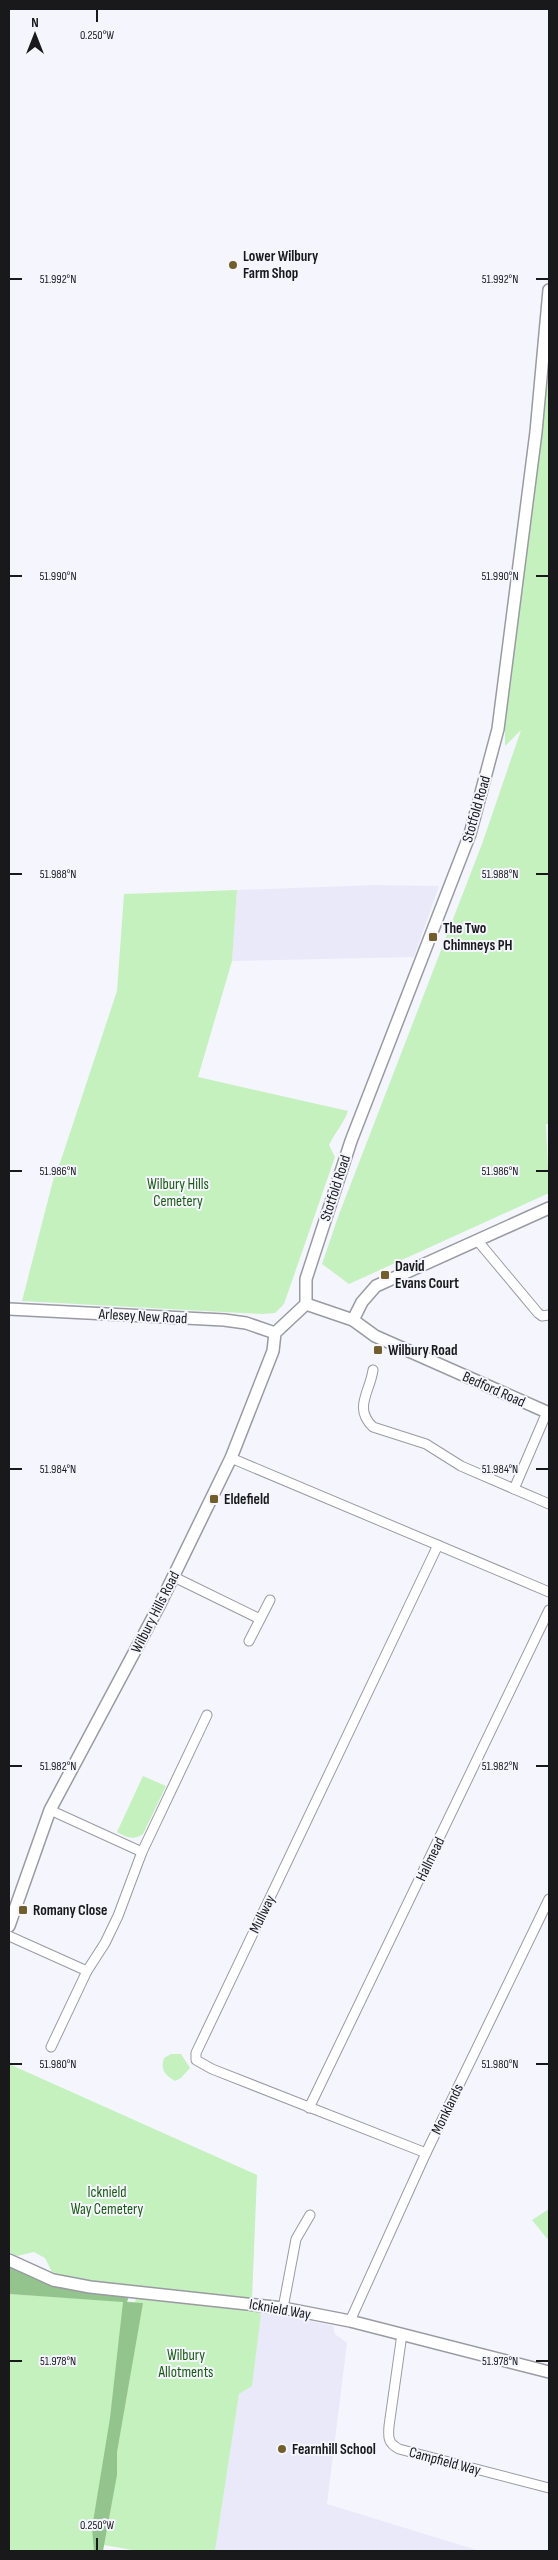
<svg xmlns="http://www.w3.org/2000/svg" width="558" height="2560" font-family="'Sofia Sans Condensed',sans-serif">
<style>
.built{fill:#e9e9f9}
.green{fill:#c4f1be}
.forest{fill:#94c48e}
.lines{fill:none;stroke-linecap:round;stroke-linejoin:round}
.minor-casing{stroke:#9a9aa2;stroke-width:11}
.tertiary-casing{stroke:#9a9aa2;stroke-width:14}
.minor{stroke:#fff;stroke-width:9}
.tertiary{stroke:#fff;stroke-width:11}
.ticks{fill:none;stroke:#19191c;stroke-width:2}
.poi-dot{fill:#725e2d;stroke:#f5f5fe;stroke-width:2}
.labels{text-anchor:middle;stroke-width:4;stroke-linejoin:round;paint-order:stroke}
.poi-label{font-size:15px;font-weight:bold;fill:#19191c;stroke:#f5f5fe;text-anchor:start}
.street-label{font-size:15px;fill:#19191c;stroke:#f5f5fe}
.park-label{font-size:15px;fill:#1a5b14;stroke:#f5f5fe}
.ticks-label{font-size:12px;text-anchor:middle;fill:#19191c;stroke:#f5f5fe;stroke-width:4;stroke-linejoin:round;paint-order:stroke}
</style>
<rect width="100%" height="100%" fill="#f5f5fe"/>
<g class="built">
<polygon points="375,885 439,886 414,957 232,961 237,890"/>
<polygon points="261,2311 333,2326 335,2334 347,2343 327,2504 480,2551 215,2551 239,2394 252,2386"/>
</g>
<g class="green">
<polygon points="549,352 549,1124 546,1124 549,1193 349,1284 322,1264 338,1217 482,844 521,730 505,746 505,719"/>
<path d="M237,890L232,961L198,1077L348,1111C343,1125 335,1132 329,1145L335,1157L284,1304L275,1313L262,1314L22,1301L56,1169L60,1163L117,991L124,894Z"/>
<path d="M143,1776L166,1786L143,1834C133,1841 126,1837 117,1832Z"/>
<path d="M171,2054H181L190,2068L181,2078L175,2081C165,2075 160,2070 164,2058Z"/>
<polygon points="9,2064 257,2175 252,2299 91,2283 52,2272 45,2258 34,2252 17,2256 9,2252"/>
<polygon points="549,2209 549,2241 532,2220"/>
<polygon points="9,2294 135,2302 137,2294 251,2307 261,2314 252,2386 239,2394 215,2551 138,2551 98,2544 98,2551 9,2551"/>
</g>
<polygon class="forest" points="9,2263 130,2293 127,2302 143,2303 117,2452 117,2475 103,2551 94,2551 92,2528 110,2418 123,2302 9,2294"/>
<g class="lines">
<g class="minor-casing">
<g id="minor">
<polyline points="477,1240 538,1313 542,1316 549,1315"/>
<path d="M373,1370C370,1392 353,1408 373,1427L426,1444L461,1466L549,1504"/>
<polyline points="231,1458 549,1592"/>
<polyline points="514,1489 547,1412"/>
<polyline points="174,1577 260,1619"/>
<polyline points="249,1641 270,1600"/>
<polyline points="50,1810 142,1852"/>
<polyline points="9,1936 87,1971"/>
<polyline points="51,2047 87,1971 105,1943 118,1916 142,1852 207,1715"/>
<polyline points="309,2108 549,1610"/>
<polyline points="426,2153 212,2069 196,2060 196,2053 438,1545"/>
<polyline points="283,2308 296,2239 310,2215"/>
<polyline points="350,2321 426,2153 549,1899"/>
<path d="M402,2334L389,2426C388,2438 388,2443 399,2449L549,2488"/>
</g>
</g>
<g class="tertiary-casing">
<g id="tertiary">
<polyline points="306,1304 306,1279 351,1141 470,834 498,729 536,432 549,290"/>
<polyline points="306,1304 353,1320 375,1336 549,1413"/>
<polyline points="9,1309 224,1320 246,1323 275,1333"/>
<polyline points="353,1320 362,1302 376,1286 549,1208"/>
<polyline points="9,1926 50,1810 159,1606 231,1458 273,1351 275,1333 306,1304"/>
<polyline points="9,2260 53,2280 90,2287 283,2308 350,2321 549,2372"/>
</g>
</g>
<use href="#minor" class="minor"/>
<use href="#tertiary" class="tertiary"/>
</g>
<path class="ticks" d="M97,10V22M10,279H22M536,279H548M10,576H22M536,576H548M10,874H22M536,874H548M10,1171H22M536,1171H548M10,1469H22M536,1469H548M10,1766H22M536,1766H548M10,2064H22M536,2064H548M10,2361H22M536,2361H548M97,2538V2550"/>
<g class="poi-dot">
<circle cx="233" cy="265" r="5"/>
<rect x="428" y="932" width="10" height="10" rx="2.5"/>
<rect x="380" y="1270" width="10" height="10" rx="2.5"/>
<rect x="373" y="1345" width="10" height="10" rx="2.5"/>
<rect x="209" y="1494" width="10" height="10" rx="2.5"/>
<rect x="18" y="1905" width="10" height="10" rx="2.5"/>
<circle cx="282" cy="2449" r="5"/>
</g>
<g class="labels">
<g class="poi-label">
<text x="243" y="261">Lower Wilbury<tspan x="243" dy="17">Farm Shop</tspan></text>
<text x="443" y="933">The Two<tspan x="443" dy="17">Chimneys PH</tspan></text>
<text x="395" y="1271">David<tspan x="395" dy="17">Evans Court</tspan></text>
<text x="388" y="1355">Wilbury Road</text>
<text x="224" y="1504">Eldefield</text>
<text x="33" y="1915">Romany Close</text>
<text x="292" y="2454">Fearnhill School</text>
</g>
<g class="street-label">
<text transform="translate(476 809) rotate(-74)" y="5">Stotfold Road</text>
<text transform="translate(335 1188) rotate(-72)" y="5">Stotfold Road</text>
<text transform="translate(143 1316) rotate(3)" y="5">Arlesey New Road</text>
<text transform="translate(494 1389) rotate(24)" y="5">Bedford Road</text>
<text transform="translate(155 1612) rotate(-63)" y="5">Wilbury Hills Road</text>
<text transform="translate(430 1859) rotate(-64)" y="5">Hallmead</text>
<text transform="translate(262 1914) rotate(-64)" y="5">Mullway</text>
<text transform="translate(447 2109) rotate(-64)" y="5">Monklands</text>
<text transform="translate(280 2309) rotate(10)" y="5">Icknield Way</text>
<text transform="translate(445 2461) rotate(15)" y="5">Campfield Way</text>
</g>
<g class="park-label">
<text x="178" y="1189">Wilbury Hills<tspan x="178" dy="17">Cemetery</tspan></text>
<text x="107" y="2197">Icknield<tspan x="107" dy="17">Way Cemetery</tspan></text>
<text x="186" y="2360">Wilbury<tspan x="186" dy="17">Allotments</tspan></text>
</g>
</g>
<g class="ticks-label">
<text x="97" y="39">0.250°W</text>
<text x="58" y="283">51.992°N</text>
<text x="500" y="283">51.992°N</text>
<text x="58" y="580">51.990°N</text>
<text x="500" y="580">51.990°N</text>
<text x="58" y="878">51.988°N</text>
<text x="500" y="878">51.988°N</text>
<text x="58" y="1175">51.986°N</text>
<text x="500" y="1175">51.986°N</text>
<text x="58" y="1473">51.984°N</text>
<text x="500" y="1473">51.984°N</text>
<text x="58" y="1770">51.982°N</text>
<text x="500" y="1770">51.982°N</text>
<text x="58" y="2068">51.980°N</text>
<text x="500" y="2068">51.980°N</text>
<text x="58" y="2365">51.978°N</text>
<text x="500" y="2365">51.978°N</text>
<text x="97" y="2529">0.250°W</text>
</g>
<rect width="558" height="2560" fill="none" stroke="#19191c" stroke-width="20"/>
<g transform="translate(35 35)" stroke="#f5f5fe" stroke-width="4" paint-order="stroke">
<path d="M0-4L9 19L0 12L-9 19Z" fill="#19191c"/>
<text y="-8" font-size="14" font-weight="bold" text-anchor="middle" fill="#19191c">N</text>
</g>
</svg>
